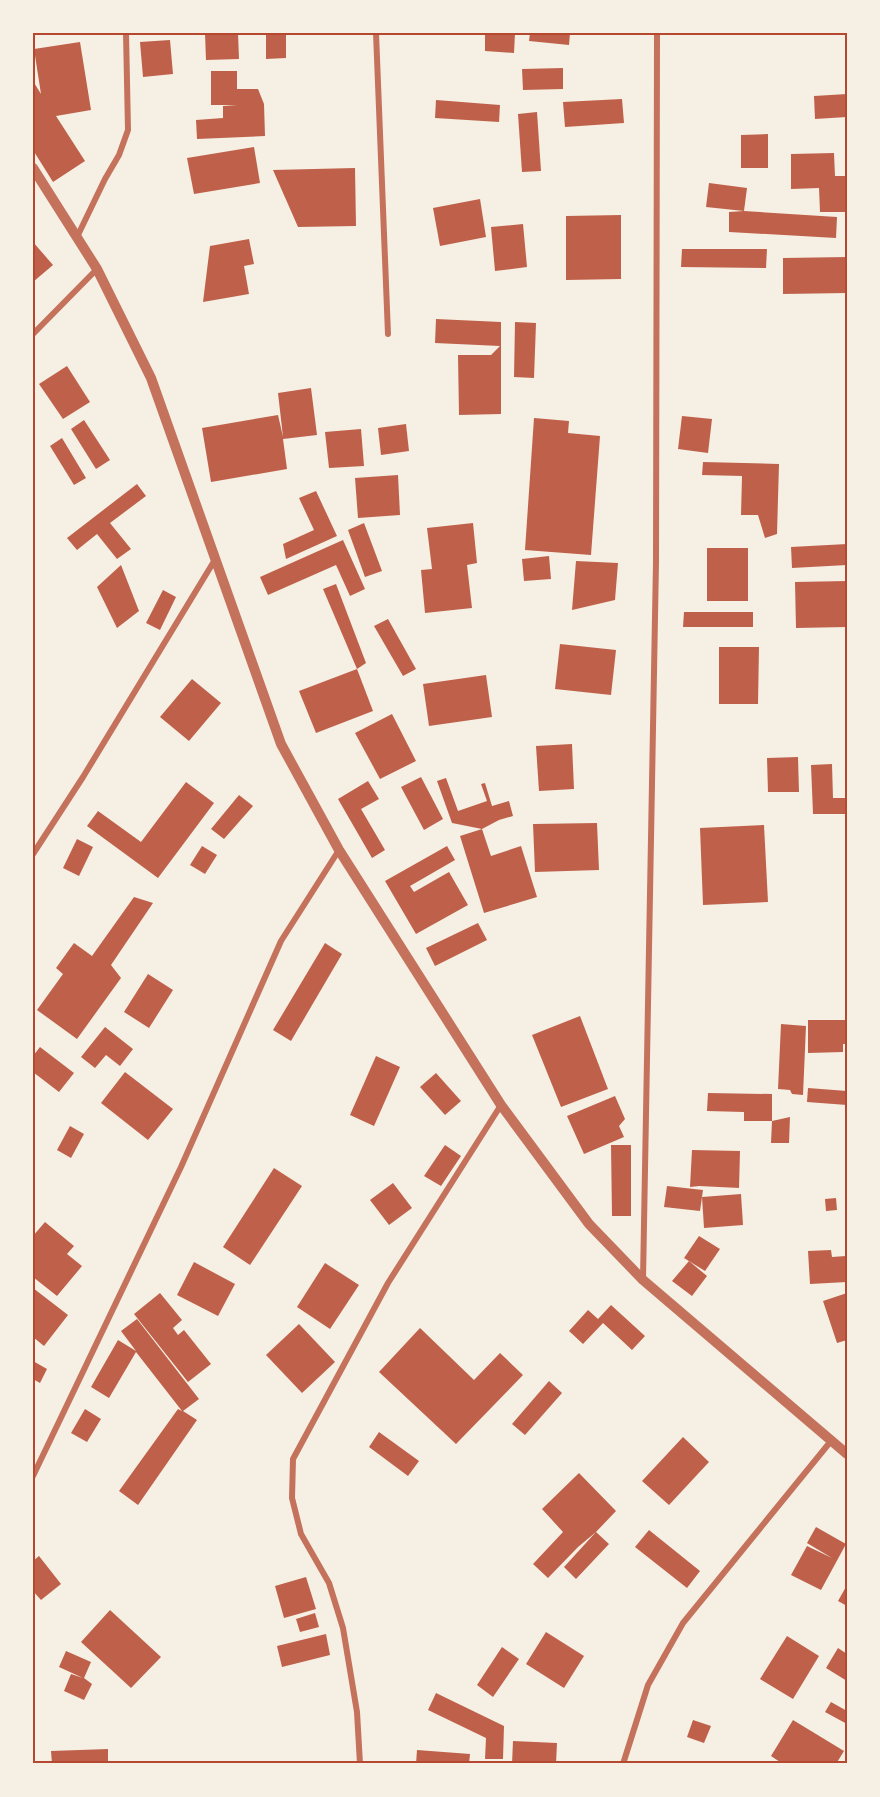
<svg xmlns="http://www.w3.org/2000/svg" width="880" height="1797" font-family="Helvetica,sans-serif">
<style>
.building{fill:#bf614a}
.lines{fill:none;stroke-linecap:round;stroke-linejoin:round}
.minor{stroke:#c5725c;stroke-width:6}
.tertiary{stroke:#c5725c;stroke-width:10}
.neatline{fill:none;stroke:#b5482f;stroke-width:2}
</style>
<rect width="100%" height="100%" fill="#f6efe4"/>
<g class="building">
<polygon points="205,33 238,33 239,59 206,60"/>
<polygon points="266,33 286,33 286,58 266,59"/>
<polygon points="485,33 515,33 514,53 485,51"/>
<polygon points="530,33 570,33 569,45 529,41"/>
<polygon points="170,40 173,74 143,77 140,42"/>
<polygon points="80,42 91,110 56,116 85,161 53,182 33,150 33,81 41,94 34,49"/>
<polygon points="563,68 563,89 523,90 522,69"/>
<polygon points="211,71 237,71 237,89 258,89 264,104 265,136 197,139 196,120 223,118 223,106 237,105 211,105"/>
<polygon points="847,94 847,117 815,119 814,96"/>
<polygon points="622,99 624,123 565,127 563,102"/>
<polygon points="436,100 500,105 499,122 435,118"/>
<polygon points="537,112 541,171 522,172 518,114"/>
<polygon points="768,134 768,168 741,168 741,135"/>
<polygon points="254,147 260,183 194,194 187,158"/>
<polygon points="834,153 835,176 847,176 847,212 820,212 819,188 791,189 791,154"/>
<polygon points="355,168 356,226 298,227 273,170"/>
<polygon points="709,183 747,188 744,211 706,207"/>
<polygon points="480,199 486,237 440,246 433,208"/>
<polygon points="744,211 837,217 836,238 729,232 729,212"/>
<polygon points="621,215 621,279 566,280 566,216"/>
<polygon points="523,224 527,267 495,271 491,227"/>
<polygon points="249,239 254,264 244,266 249,294 203,302 210,246"/>
<polygon points="33,242 53,265 33,282"/>
<polygon points="682,249 767,249 766,268 681,267"/>
<polygon points="847,257 847,293 783,294 783,258"/>
<polygon points="436,319 501,322 501,414 459,415 458,355 491,355 500,346 435,343"/>
<polygon points="515,322 536,323 534,378 514,377"/>
<polygon points="67,366 90,402 63,419 39,384"/>
<polygon points="311,388 317,435 283,439 287,469 211,482 202,428 278,415 283,437 278,393"/>
<polygon points="682,416 712,419 708,453 678,449"/>
<polygon points="534,418 569,421 568,433 600,436 591,555 525,550"/>
<polygon points="84,420 110,460 96,469 71,429"/>
<polygon points="406,424 409,451 381,455 378,428"/>
<polygon points="361,429 364,466 329,468 325,432"/>
<polygon points="62,438 86,478 74,485 50,446"/>
<polygon points="703,462 779,464 777,534 765,538 758,515 741,515 742,476 702,475"/>
<polygon points="398,475 400,515 358,518 355,478"/>
<polygon points="137,484 146,496 110,523 131,549 117,559 97,534 77,550 67,538"/>
<polygon points="316,491 337,536 286,559 283,544 314,530 299,498"/>
<polygon points="364,523 382,571 365,577 348,530"/>
<polygon points="473,523 477,563 467,565 472,608 425,613 421,570 432,569 427,528"/>
<polygon points="343,540 365,589 350,596 336,565 268,595 260,577"/>
<polygon points="847,544 847,565 792,568 791,547"/>
<rect x="707" y="548" width="41" height="53"/>
<polygon points="549,556 551,579 524,581 522,559"/>
<polygon points="576,561 618,563 615,600 572,610"/>
<polygon points="121,565 139,611 117,628 97,587"/>
<polygon points="847,581 847,627 796,628 795,582"/>
<polygon points="336,584 366,663 357,669 323,589"/>
<polygon points="163,590 176,597 160,630 146,623"/>
<polygon points="684,612 753,612 753,627 683,627"/>
<polygon points="388,619 416,669 403,676 374,626"/>
<polygon points="560,644 616,650 611,695 555,689"/>
<polygon points="719,647 759,647 758,704 719,704"/>
<polygon points="357,669 373,711 316,733 299,691"/>
<polygon points="486,675 492,717 429,726 423,684"/>
<polygon points="192,679 221,703 189,741 160,717"/>
<polygon points="392,714 416,761 380,779 355,733"/>
<polygon points="572,744 574,789 539,791 536,746"/>
<polygon points="798,757 799,792 768,792 767,758"/>
<polygon points="832,764 833,798 847,798 847,814 813,814 811,765"/>
<polygon points="421,777 443,819 424,830 401,787"/>
<polygon points="446,778 458,811 487,801 481,784 485,783 492,806 509,801 513,816 499,820 482,829 491,856 521,846 537,897 484,913 460,836 482,829 452,823 437,781"/>
<polygon points="368,781 379,799 361,809 385,850 372,858 338,799"/>
<polygon points="186,782 214,803 158,878 87,826 98,811 141,842"/>
<polygon points="239,795 253,806 224,839 211,829"/>
<polygon points="597,823 599,870 535,872 533,824"/>
<polygon points="764,825 768,902 703,905 700,828"/>
<polygon points="77,839 93,847 79,876 63,868"/>
<polygon points="202,846 217,855 205,874 190,865"/>
<polygon points="447,846 455,860 410,886 414,892 449,872 468,905 416,934 385,881"/>
<polygon points="134,897 153,903 111,965 121,978 77,1039 37,1010 63,974 56,968 74,943 92,956"/>
<polygon points="478,923 487,940 435,966 426,948"/>
<polygon points="325,943 342,954 291,1041 273,1030"/>
<polygon points="148,974 173,990 149,1028 124,1012"/>
<polygon points="580,1016 608,1089 561,1107 532,1035"/>
<polygon points="808,1020 847,1020 847,1044 843,1044 843,1052 808,1053"/>
<polygon points="781,1024 806,1026 803,1095 792,1094 790,1090 778,1089"/>
<polygon points="105,1027 133,1049 120,1066 106,1055 95,1068 81,1057"/>
<polygon points="40,1047 74,1073 59,1092 33,1072 33,1056"/>
<polygon points="376,1056 400,1067 374,1126 350,1115"/>
<polygon points="125,1072 173,1109 148,1140 101,1103"/>
<polygon points="436,1073 461,1101 445,1115 420,1087"/>
<polygon points="808,1088 847,1091 847,1105 807,1102"/>
<polygon points="708,1093 772,1094 772,1121 790,1117 789,1143 771,1143 772,1121 744,1121 744,1112 707,1111"/>
<polygon points="615,1096 625,1119 619,1126 624,1137 584,1154 567,1116"/>
<polygon points="70,1126 84,1134 71,1158 57,1150"/>
<polygon points="445,1145 461,1156 441,1186 424,1176"/>
<polygon points="611,1145 631,1145 631,1216 612,1216"/>
<polygon points="692,1150 740,1151 739,1188 699,1186 690,1187"/>
<polygon points="274,1168 302,1186 250,1265 223,1247"/>
<polygon points="393,1183 412,1208 389,1225 370,1200"/>
<polygon points="667,1186 703,1190 700,1211 664,1207"/>
<polygon points="741,1194 743,1225 704,1228 702,1197"/>
<polygon points="836,1198 837,1210 826,1211 825,1199"/>
<polygon points="45,1222 74,1246 67,1254 82,1266 57,1296 33,1277 33,1236"/>
<polygon points="699,1236 720,1249 705,1271 684,1258"/>
<polygon points="831,1250 832,1257 846,1256 847,1282 810,1284 808,1251"/>
<polygon points="689,1261 707,1276 692,1296 672,1281"/>
<polygon points="194,1262 235,1284 218,1316 177,1295"/>
<polygon points="325,1263 359,1285 330,1329 297,1307"/>
<polygon points="33,1288 68,1315 44,1346 33,1337"/>
<polygon points="160,1293 182,1320 173,1328 178,1335 184,1330 211,1364 188,1382 134,1314"/>
<polygon points="847,1293 847,1340 837,1343 823,1301"/>
<polygon points="611,1305 645,1336 632,1350 603,1323 583,1344 569,1331 588,1310 598,1319"/>
<polygon points="137,1319 199,1399 183,1411 197,1420 138,1505 119,1491 178,1409 182,1411 136,1352 109,1398 91,1387 118,1340 136,1351 121,1331"/>
<polygon points="299,1324 335,1362 302,1393 266,1355"/>
<polygon points="420,1328 474,1380 500,1353 523,1375 456,1444 379,1372"/>
<polygon points="33,1361 47,1369 40,1383 33,1379"/>
<polygon points="549,1381 562,1393 525,1435 512,1424"/>
<polygon points="85,1409 101,1419 87,1442 71,1433"/>
<polygon points="379,1432 419,1461 408,1476 369,1447"/>
<polygon points="683,1437 709,1462 669,1505 642,1481"/>
<polygon points="579,1473 616,1511 596,1532 609,1544 576,1579 564,1567 596,1532 578,1547 548,1578 533,1564 563,1532 542,1509"/>
<polygon points="816,1527 846,1544 821,1590 791,1575 807,1546 832,1558 807,1543"/>
<polygon points="649,1530 700,1571 687,1588 635,1547"/>
<polygon points="39,1556 61,1584 41,1600 33,1591 33,1561"/>
<polygon points="306,1577 316,1609 284,1618 275,1586"/>
<polygon points="847,1585 847,1606 838,1601"/>
<polygon points="110,1610 161,1657 131,1688 81,1642"/>
<polygon points="315,1613 319,1627 300,1632 296,1619"/>
<polygon points="546,1632 584,1656 564,1688 526,1664"/>
<polygon points="326,1634 330,1655 282,1667 277,1646"/>
<polygon points="787,1636 819,1656 793,1699 760,1679"/>
<polygon points="502,1647 519,1659 493,1697 477,1685"/>
<polygon points="838,1648 847,1654 847,1681 826,1668"/>
<polygon points="66,1651 91,1662 84,1678 92,1684 84,1700 64,1691 71,1674 83,1678 59,1667"/>
<polygon points="436,1693 504,1726 503,1759 485,1759 486,1738 428,1710"/>
<polygon points="831,1702 847,1711 847,1724 825,1712"/>
<polygon points="693,1720 711,1726 704,1743 687,1737"/>
<polygon points="793,1720 844,1751 836,1764 783,1764 771,1756"/>
<polygon points="513,1741 557,1743 556,1764 512,1764"/>
<polygon points="108,1749 108,1764 52,1764 51,1751"/>
<polygon points="417,1750 470,1754 469,1764 416,1764"/>
</g>
<g class="lines">
<g class="minor">
<polyline points="376,33 388,334"/>
<polyline points="77,237 105,179 119,155 128,130 126,33"/>
<polyline points="33,334 97,269"/>
<polyline points="33,854 83,777 216,558"/>
<polyline points="643,1280 656,562 657,33"/>
<polyline points="33,1476 181,1167 281,941 339,850"/>
<polyline points="360,1764 357,1712 343,1628 329,1583 301,1534 292,1498 293,1459 388,1283 501,1105"/>
<polyline points="623,1764 648,1685 683,1623 831,1441"/>
</g>
<polyline class="tertiary" points="33,168 97,269 151,378 281,744 339,850 501,1105 589,1224 643,1280 847,1454"/>
</g>
<rect width="880" height="1797" fill="none" stroke="#f6efe4" stroke-width="69"/>
<rect x="34" y="34" width="812" height="1728" class="neatline"/>
</svg>
